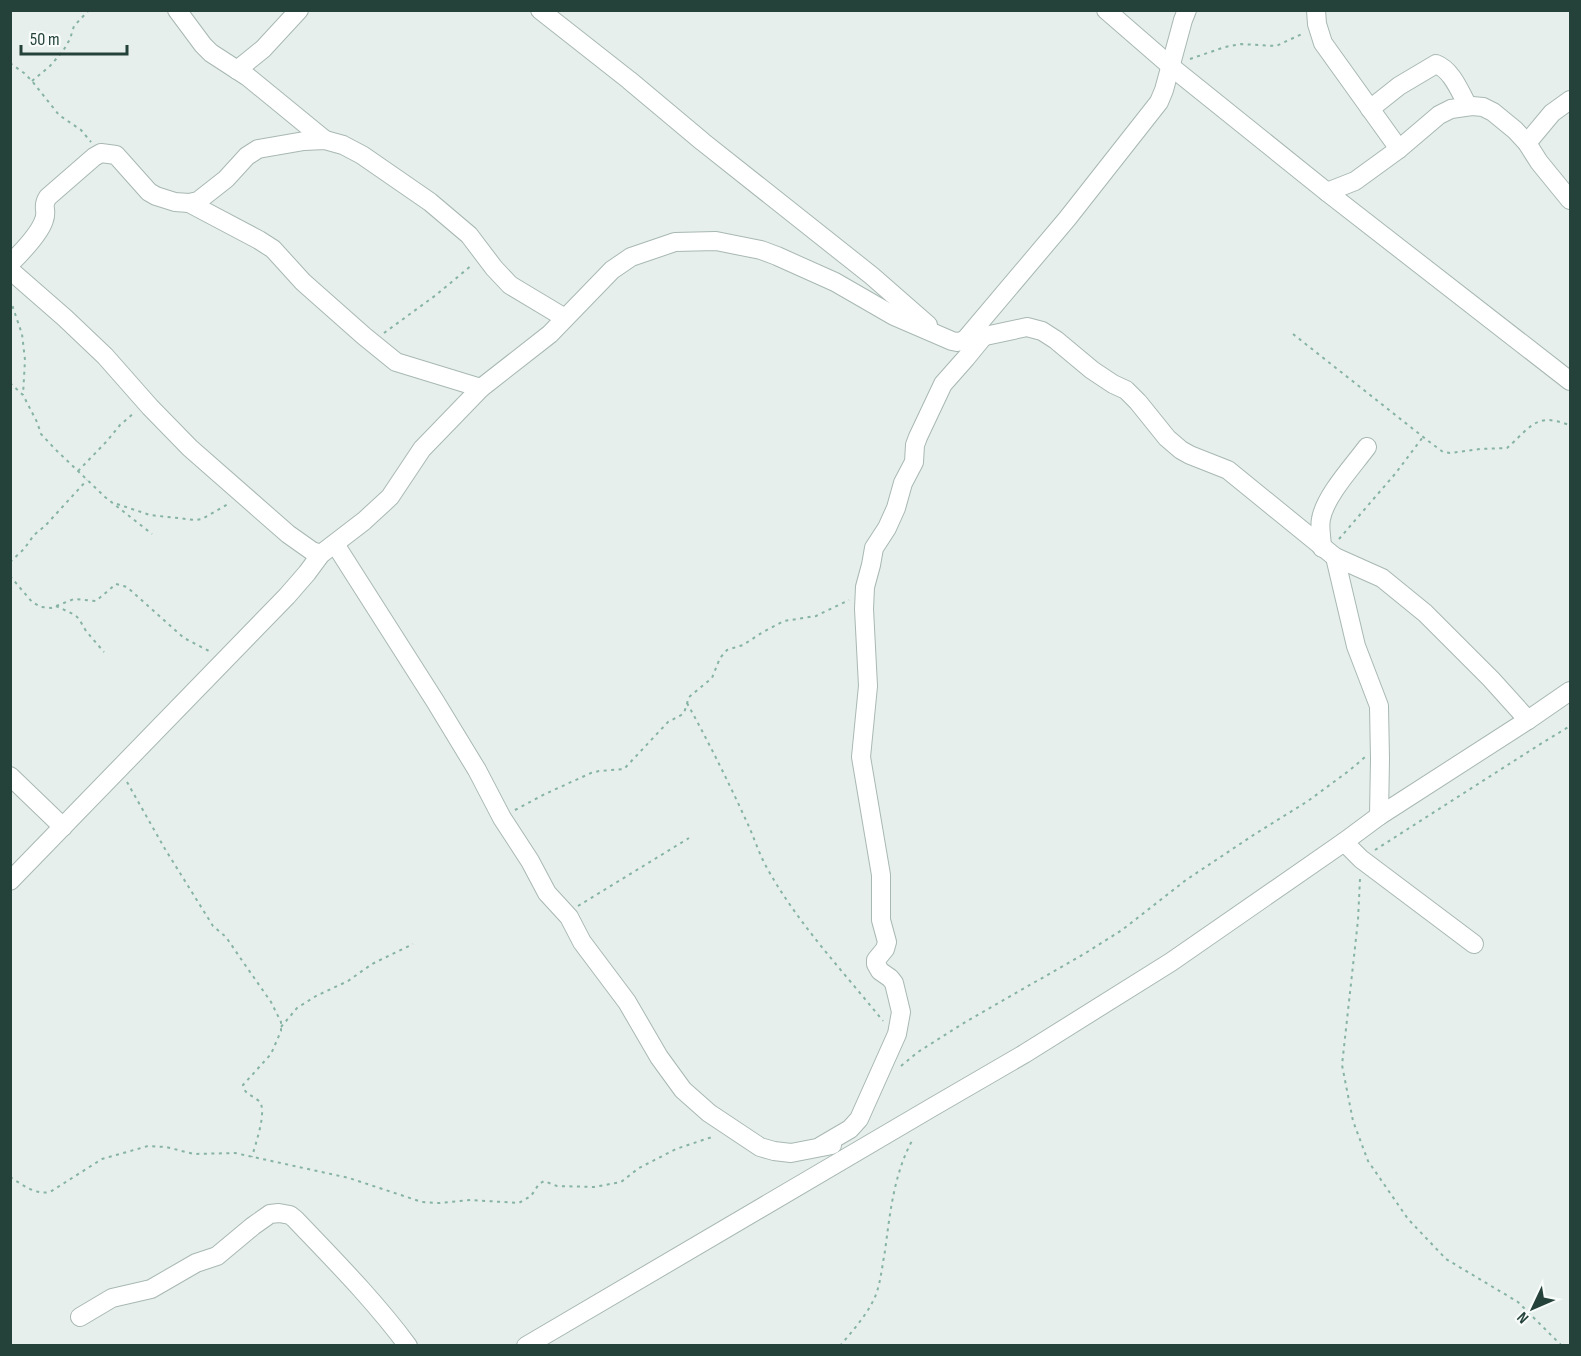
<svg xmlns="http://www.w3.org/2000/svg" width="1581" height="1356" font-family="'Sofia Sans Condensed',sans-serif">
<style>
.lines{fill:none;stroke-linecap:round;stroke-linejoin:round}
.minor-casing{stroke:#a8b8b2;stroke-width:20}
.path{stroke:#86b3a5;stroke-width:2;stroke-dasharray:3 4.5;stroke-linecap:butt}
.minor{stroke:#fff;stroke-width:18}
</style>
<rect width="100%" height="100%" fill="#e6efeb"/>
<g class="lines">
<g class="minor-casing">
<g id="minor">
<polyline points="177,10 203,45 211,53 248,77 325,140"/>
<polyline points="540,10 629,80 703,142 872,276 928,325"/>
<polyline points="1106,10 1174,69 1327,192 1570,381"/>
<polyline points="1316,10 1317,24 1323,43 1399,149"/>
<polyline points="237,70 263,49 299,10"/>
<path d="M1370,109L1399,86L1436,64C1452,70 1460,92 1468,106"/>
<polyline points="1527,143 1552,113 1570,100"/>
<polyline points="1327,192 1355,181 1399,149 1439,115 1451,109 1472,106 1483,107 1493,112 1515,130 1527,143 1539,162 1570,200"/>
<polyline points="189,203 259,240 273,249 303,282 364,336 396,362 481,388"/>
<path d="M10,264C20,254 40,233 44,220C48,210 41,207 48,197L94,157L101,153L116,155L149,192L156,196L175,202L189,203L198,201L226,179L247,156L258,149L304,141L325,140L343,145L362,155L430,202L469,235L494,268L510,285L565,318"/>
<polyline points="10,270 65,318 105,356 150,407 190,448 288,534 312,551 321,554"/>
<polyline points="964,341 1067,219 1159,102 1164,90 1183,20 1187,10"/>
<polyline points="335,544 435,701 477,770 502,818 530,861 547,893 569,917 582,942 627,1002 659,1057 683,1090 709,1113 760,1147 774,1151 791,1153 832,1145"/>
<path d="M1322,548C1322,539 1319,528 1321,519C1325,496 1353,466 1367,447"/>
<polyline points="1335,557 1356,646 1379,706 1380,759 1379,816"/>
<polyline points="10,776 63,827"/>
<polyline points="1344,842 1361,859 1474,944"/>
<polyline points="10,881 287,596 307,573 321,554 364,521 390,497 422,449 481,388 550,334 612,270 631,257 675,242 716,241 761,250 777,256 835,282 894,316 952,341 957,342 1027,327 1042,331 1056,340 1092,370 1113,384 1126,390 1138,402 1167,438 1181,450 1190,455 1228,470 1335,557 1382,578 1425,613 1491,679 1528,720"/>
<polyline points="821,1146 850,1129 859,1119 897,1034 901,1012 894,983 890,978 880,971 876,964 876,960 885,949 887,942 881,920 881,875 861,757 868,686 864,609 865,587 871,565 874,548 887,528 896,508 903,483 914,462 915,445 918,437 943,384 966,358 984,336"/>
<path d="M80,1317L112,1298L151,1289L196,1263L217,1256L253,1226L270,1214L279,1213L290,1215L295,1219C334,1260 374,1300 408,1346"/>
<polyline points="526,1346 931,1108 1024,1054 1171,962 1344,842 1379,816 1528,720 1570,691"/>
</g>
</g>
<g class="path">
<polyline points="1190,59 1225,47 1241,44 1276,46 1304,33"/>
<polyline points="10,63 24,73 32,81 59,115 81,130 91,142"/>
<polyline points="32,81 50,66 63,51 70,39 74,26 89,10"/>
<polyline points="10,299 22,334 25,360 23,395"/>
<polyline points="384,333 436,295 472,265"/>
<path d="M1293,334L1427,440L1443,452L1450,453L1480,449L1507,448C1517,440 1529,424 1541,421C1551,418 1562,423 1570,425"/>
<polyline points="10,383 23,395 37,422 41,434 55,449 105,497 152,534"/>
<polyline points="78,471 107,441 120,425 134,413"/>
<polyline points="117,504 150,515 195,520 202,519 228,504"/>
<polyline points="1339,539 1395,474 1423,437"/>
<polyline points="10,562 24,549 34,535 45,526 87,480"/>
<polyline points="10,576 32,602 41,607 51,608 74,599 96,601 116,584 127,587 184,638 211,652"/>
<polyline points="56,606 75,615 79,619 86,631 104,652"/>
<path d="M687,703C708,741 727,779 745,818C753,834 758,852 767,868C798,924 843,971 883,1021"/>
<path d="M127,782L165,849L213,926L226,937L241,959L271,1002L281,1022V1031L271,1054L243,1085C244,1094 252,1095 259,1101C268,1110 255,1145 252,1157"/>
<polyline points="515,810 545,794 591,773 599,771 624,769 668,722 683,714 685,710 689,697 712,678 720,658 727,650 743,645 763,632 784,621 816,616 849,600"/>
<polyline points="1375,850 1542,743 1570,726"/>
<polyline points="1360,879 1358,920 1342,1065 1353,1121 1368,1161 1408,1219 1446,1259 1518,1302 1562,1346"/>
<polyline points="578,906 689,838"/>
<polyline points="281,1027 297,1008 316,996 348,981 372,964 413,944"/>
<polyline points="901,1066 918,1052 967,1021 1084,954 1122,930 1186,880 1255,834 1308,801 1350,770 1365,757"/>
<path d="M10,1177C23,1185 35,1195 50,1192L102,1159L148,1146L166,1147L194,1154L235,1153L349,1178L422,1202L439,1203L471,1200L519,1203L531,1196L539,1184L544,1181L557,1186L594,1187L621,1182L639,1168L676,1149L715,1136"/>
<path d="M840,1346C853,1330 867,1315 875,1297C881,1282 882,1266 885,1251C890,1213 894,1173 913,1139"/>
</g>
<use href="#minor" class="minor"/>
</g>
<rect width="1581" height="1356" fill="none" stroke="#24423a" stroke-width="24"/>
<g transform="translate(1533 1308) rotate(226)" stroke="#f7fbf9" stroke-width="4.5" paint-order="stroke">
<path d="M0-4.5L10 22L0 15L-10 22Z" fill="#24423a"/>
<text y="-9" font-size="16" font-weight="bold" text-anchor="middle" fill="#24423a">N</text>
</g>
<path d="M21 45v9h106v-9" fill="none" stroke="#24423a" stroke-width="3"/>
<text x="30" y="45" font-size="18" fill="#24423a" stroke="#f7fbf9" stroke-width="4.5" paint-order="stroke">50 m</text>
</svg>
